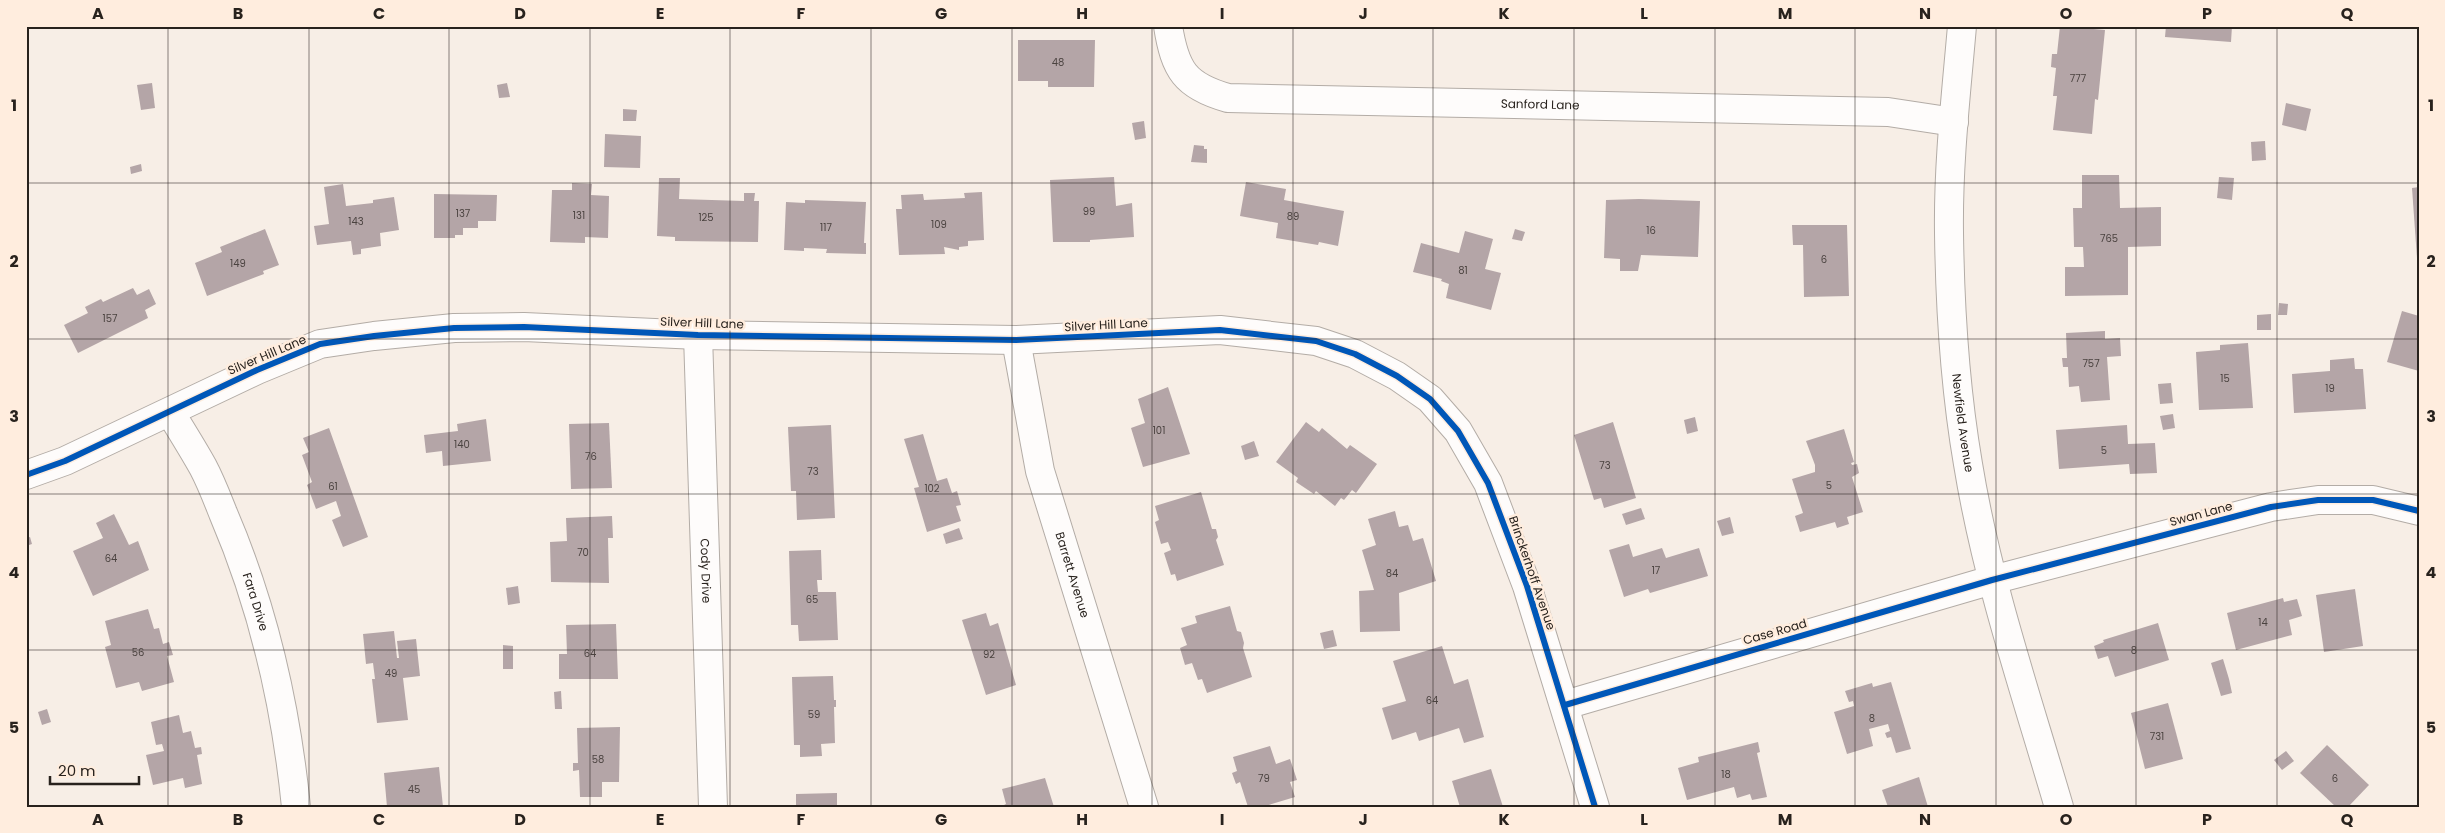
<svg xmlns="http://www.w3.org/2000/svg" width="2445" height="833" font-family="Poppins,sans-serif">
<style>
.building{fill:#b4a5a7}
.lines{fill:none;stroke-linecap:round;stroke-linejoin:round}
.street-casing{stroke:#b3aca6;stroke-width:30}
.secondary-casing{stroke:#b3aca6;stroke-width:30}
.street{stroke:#fefcfb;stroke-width:28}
.secondary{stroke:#fefcfb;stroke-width:28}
.cycleway-casing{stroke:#ffedde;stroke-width:9}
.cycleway{stroke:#0057b8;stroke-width:6}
.grid{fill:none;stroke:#28221d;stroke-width:1;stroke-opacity:0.55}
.labels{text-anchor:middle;stroke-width:5;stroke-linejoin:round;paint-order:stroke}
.number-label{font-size:10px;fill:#4b4340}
.street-label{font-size:12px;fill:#28221d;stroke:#ffedde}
.neatline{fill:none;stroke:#28221d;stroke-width:2}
.grid-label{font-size:16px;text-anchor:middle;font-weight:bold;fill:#28221d}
</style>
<rect width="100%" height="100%" fill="#f7eee6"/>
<g class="building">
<polygon points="2060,26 2105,30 2098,100 2095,99 2092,134 2053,130 2057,96 2053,96 2056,68 2051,67 2052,54 2057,54"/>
<polygon points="2166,26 2232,26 2231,42 2165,37"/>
<polygon points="1018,40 1095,40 1094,87 1048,87 1048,81 1018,81"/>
<polygon points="152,83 155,108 141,110 137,85"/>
<polygon points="507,83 510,97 499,98 497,85"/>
<polygon points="2286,103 2311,109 2306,131 2282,125"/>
<polygon points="623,109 637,110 636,121 623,121"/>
<polygon points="1144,121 1146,138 1135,140 1132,123"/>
<polygon points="605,134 641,136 640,168 604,167"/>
<polygon points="2265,141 2266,160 2252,161 2251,142"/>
<polygon points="1194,145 1204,146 1204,149 1207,149 1207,163 1191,162"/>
<polygon points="141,164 142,171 131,174 130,167"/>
<polygon points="2082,175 2119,175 2120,208 2161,207 2161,246 2128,247 2128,295 2065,296 2065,267 2084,267 2083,247 2074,247 2073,208 2082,208"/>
<polygon points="1114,177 1116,206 1132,203 1134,237 1090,240 1090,242 1053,242 1050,180"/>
<polygon points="2219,177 2234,178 2232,200 2217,198"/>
<polygon points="659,178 680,178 679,199 744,201 744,193 755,193 754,201 759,201 758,242 675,241 675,237 657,236"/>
<polygon points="1246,182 1286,189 1284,200 1344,211 1338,246 1319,242 1318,245 1276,238 1278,223 1240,216"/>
<polygon points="572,183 592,184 591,195 609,196 608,238 585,237 585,243 550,242 552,190 572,190"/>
<polygon points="343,184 346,206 373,203 373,200 394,197 399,230 380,233 381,246 361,249 361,254 353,255 351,241 317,245 314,226 329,224 324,187"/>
<polygon points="2419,187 2419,258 2417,258 2412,188"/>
<polygon points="982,192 984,240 968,241 968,246 959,247 959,250 944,247 945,254 899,255 896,209 902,209 901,195 923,194 924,200 965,198 964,193"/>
<polygon points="434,194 497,195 496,221 478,221 478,228 463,228 463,235 455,235 455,238 434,238"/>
<polygon points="1639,199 1700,201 1698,257 1641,255 1638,271 1620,271 1620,259 1604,258 1606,200"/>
<polygon points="805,200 866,202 864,243 866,243 866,254 826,253 827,249 804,248 804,251 784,250 786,202 805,203"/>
<polygon points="1792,225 1847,225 1849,296 1804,297 1803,245 1793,245"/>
<polygon points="265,229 279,265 263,271 264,274 207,296 195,263 222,252 220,247"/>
<polygon points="1515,229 1525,232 1522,241 1512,239"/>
<polygon points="1465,231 1493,239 1485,269 1501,273 1491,310 1446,298 1449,284 1441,281 1442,279 1413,272 1421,243 1459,253"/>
<polygon points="133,288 137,295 149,289 156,304 145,310 148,318 78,353 64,325 88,313 85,307 101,299 103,302"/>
<polygon points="2279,303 2288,304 2287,315 2278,315"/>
<polygon points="2402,311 2419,316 2419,371 2387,362"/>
<polygon points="2271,314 2271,330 2257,330 2257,315"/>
<polygon points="2105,331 2105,339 2120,338 2121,356 2107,357 2110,400 2081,402 2079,386 2069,387 2068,367 2063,367 2062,358 2067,358 2066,333"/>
<polygon points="2248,343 2253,408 2199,410 2196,352 2220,350 2220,345"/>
<polygon points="2354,358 2355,369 2363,369 2366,409 2294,413 2292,374 2330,371 2330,360"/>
<polygon points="2171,383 2173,403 2160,404 2158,384"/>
<polygon points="1168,387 1190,454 1143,467 1131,428 1145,423 1138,399"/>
<polygon points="2173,414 2175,428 2163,430 2160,416"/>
<polygon points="1695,417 1698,431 1687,434 1684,420"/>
<polygon points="486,419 491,461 443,466 442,451 426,453 424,435 458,431 457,424"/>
<polygon points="1306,422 1319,432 1322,428 1347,449 1350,445 1377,464 1356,493 1352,490 1344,500 1341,498 1335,506 1316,491 1314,494 1296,482 1298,478 1276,462"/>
<polygon points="1613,422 1636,498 1604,508 1601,498 1594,500 1574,435"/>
<polygon points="609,423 612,488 571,489 569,424"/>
<polygon points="831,425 835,518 797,520 796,491 791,491 788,427"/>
<polygon points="2127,425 2128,444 2155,443 2157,473 2130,474 2129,464 2059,469 2056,430"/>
<polygon points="329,428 368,537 343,547 332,520 341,516 336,501 316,509 307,485 312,482 302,455 309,452 303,438"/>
<polygon points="1844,429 1854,462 1851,463 1852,465 1857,464 1859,473 1852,477 1863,512 1847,517 1849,524 1837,528 1835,522 1800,532 1795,516 1803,513 1792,479 1815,472 1815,465 1806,441"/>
<polygon points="923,434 937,481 947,478 952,493 957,491 961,505 956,506 961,521 927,532 914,488 919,487 904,439"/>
<polygon points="1254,441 1259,456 1245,460 1241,446"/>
<polygon points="1201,492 1212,529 1216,529 1218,537 1216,540 1224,565 1177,581 1175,574 1171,575 1164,553 1171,550 1168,542 1161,544 1155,522 1159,520 1155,506"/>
<polygon points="1641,508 1645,519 1626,525 1622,514"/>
<polygon points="1395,511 1399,527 1408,525 1413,541 1423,538 1436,581 1399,593 1400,631 1360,632 1359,591 1374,590 1362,550 1376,545 1368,519"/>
<polygon points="114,514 129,545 138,541 149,570 93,596 73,551 103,538 96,523"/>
<polygon points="612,516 613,538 608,538 609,583 551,582 550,542 567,541 566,518"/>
<polygon points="1730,517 1734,533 1722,536 1717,521"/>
<polygon points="959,528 963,539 946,544 943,534"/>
<polygon points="30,537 32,544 26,546 26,538"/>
<polygon points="1629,544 1633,557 1662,548 1666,558 1699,548 1708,576 1650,593 1648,589 1624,597 1609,550"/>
<polygon points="821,550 822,580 817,580 818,592 836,592 838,640 799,641 798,625 791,625 789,551"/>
<polygon points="518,586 520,603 508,605 506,588"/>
<polygon points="2355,589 2363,646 2324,652 2316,595"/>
<polygon points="2283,598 2284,602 2297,599 2302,616 2289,620 2292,635 2236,650 2227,613"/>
<polygon points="1230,606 1237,631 1241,632 1244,643 1243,648 1252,677 1207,693 1202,679 1198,680 1192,663 1185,665 1180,648 1187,645 1181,628 1197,623 1195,616"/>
<polygon points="148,609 154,629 159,628 163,644 169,642 173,655 167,656 174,682 142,691 139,682 116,688 105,647 111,645 105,621"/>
<polygon points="986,613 990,626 998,623 1016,685 986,695 962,620"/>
<polygon points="2158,623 2169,660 2115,677 2108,656 2098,659 2094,646 2104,642 2103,640"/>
<polygon points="616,624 618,679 559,679 559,654 567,654 566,625"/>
<polygon points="1333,630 1337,646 1324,649 1320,633"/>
<polygon points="394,631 397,658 399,658 397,641 416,639 420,676 403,678 408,720 377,723 372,679 375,679 373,663 366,664 363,634"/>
<polygon points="503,645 513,646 513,669 503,669"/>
<polygon points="1442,646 1454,684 1468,679 1484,737 1464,743 1459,728 1419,741 1416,732 1392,740 1382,708 1406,701 1393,661"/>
<polygon points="2223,659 2229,679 2221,681 2229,679 2232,693 2221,696 2211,663"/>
<polygon points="833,676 834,700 836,700 836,707 834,707 835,743 821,744 822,756 800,757 800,745 794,745 792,677"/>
<polygon points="1891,682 1911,749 1896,753 1891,737 1887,738 1885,733 1890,731 1888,724 1869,729 1873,746 1847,754 1834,712 1854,706 1853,701 1849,702 1845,691 1872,683 1873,687"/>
<polygon points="561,691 562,709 555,709 554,692"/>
<polygon points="2168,703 2183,759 2145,769 2131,713"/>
<polygon points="47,709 51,722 42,725 38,712"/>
<polygon points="179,715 183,733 191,731 195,748 201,747 202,754 197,755 202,784 185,788 183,778 153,785 146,755 164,751 162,744 156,745 151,722"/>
<polygon points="620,727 619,782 602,782 602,797 580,797 579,770 573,771 573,763 578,763 577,728"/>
<polygon points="1758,742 1760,752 1757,753 1767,797 1752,800 1750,794 1737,798 1734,787 1687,800 1678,768 1699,762 1698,757"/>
<polygon points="2327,745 2369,785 2348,807 2336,807 2300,773"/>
<polygon points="1270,746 1276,764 1290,759 1297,780 1290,782 1295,797 1262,807 1248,807 1240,782 1236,784 1232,773 1237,771 1233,757"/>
<polygon points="2286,751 2294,761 2282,770 2274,760"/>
<polygon points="439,767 443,807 387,807 384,773"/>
<polygon points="1491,769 1503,807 1460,807 1452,781"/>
<polygon points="1919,777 1928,807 1888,807 1882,790"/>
<polygon points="1045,778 1054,807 1000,807 1006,804 1002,789"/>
<polygon points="837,793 837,807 796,807 796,794"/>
</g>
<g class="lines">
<g class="street-casing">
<g id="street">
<path id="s1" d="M1168,26C1175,70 1185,86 1228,98L1888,112L1954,122"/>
<path id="s2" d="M698,335L713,807"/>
<path id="s3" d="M1016,340L1040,471L1144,807"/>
<path id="s4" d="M170,412C181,430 193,449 203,467C211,482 217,498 223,513C263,606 286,706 296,807"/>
<polyline points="26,475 65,461 257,370 320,344 374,336 454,328 524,327 698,335 1016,340 1220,330 1316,341 1355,354 1397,376 1430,399 1458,431 1488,483 1527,586 1595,807"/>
<polyline points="1565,705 1992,580 2271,507 2318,500 2373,500 2419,511"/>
</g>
</g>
<g class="secondary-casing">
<g id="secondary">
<path id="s5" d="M1962,26C1956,95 1948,164 1949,233C1950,310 1955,388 1968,464C1987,581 2026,694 2059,807"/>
</g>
</g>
<use href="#street" class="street"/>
<use href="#secondary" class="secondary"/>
<g class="cycleway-casing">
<g id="cycleway">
<polyline points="26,475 65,461 257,370 320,344 374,336 454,328 524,327 698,335 1016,340 1220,330 1316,341 1355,354 1397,376 1430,399 1458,431 1488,483 1527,586 1595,807"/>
<polyline points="1565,705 1992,580 2271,507 2318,500 2373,500 2419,511"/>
</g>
</g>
<use href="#cycleway" class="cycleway"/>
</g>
<path class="grid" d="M168,26V807M309,26V807M449,26V807M590,26V807M730,26V807M871,26V807M1012,26V807M1152,26V807M1293,26V807M1433,26V807M1574,26V807M1715,26V807M1855,26V807M1996,26V807M2136,26V807M2277,26V807M26,183H2419M26,339H2419M26,494H2419M26,650H2419"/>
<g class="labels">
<g class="number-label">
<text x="1058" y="66">48</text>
<text x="2078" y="82">777</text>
<text x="1089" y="215">99</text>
<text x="463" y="217">137</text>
<text x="579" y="219">131</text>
<text x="1293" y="220">89</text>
<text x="706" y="221">125</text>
<text x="356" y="225">143</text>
<text x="939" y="228">109</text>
<text x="826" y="231">117</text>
<text x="1651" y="234">16</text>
<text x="2109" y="242">765</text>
<text x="1824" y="263">6</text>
<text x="238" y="267">149</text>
<text x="1463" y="274">81</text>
<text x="110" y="322">157</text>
<text x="2091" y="367">757</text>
<text x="2225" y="382">15</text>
<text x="2330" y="392">19</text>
<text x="1159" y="434">101</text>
<text x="462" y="448">140</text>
<text x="2104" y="454">5</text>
<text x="591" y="460">76</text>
<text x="1605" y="469">73</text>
<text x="813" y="475">73</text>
<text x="1829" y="489">5</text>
<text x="333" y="490">61</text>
<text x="932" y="492">102</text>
<text x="583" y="556">70</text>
<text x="111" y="562">64</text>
<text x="1656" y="574">17</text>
<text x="1392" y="577">84</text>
<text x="812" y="603">65</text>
<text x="2263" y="626">14</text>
<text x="2134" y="654">8</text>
<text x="138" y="656">56</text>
<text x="590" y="657">64</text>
<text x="989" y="658">92</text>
<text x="391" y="677">49</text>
<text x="1432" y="704">64</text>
<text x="814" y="718">59</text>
<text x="1872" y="722">8</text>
<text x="2157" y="740">731</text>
<text x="598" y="763">58</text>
<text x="1726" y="778">18</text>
<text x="1264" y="782">79</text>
<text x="2335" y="782">6</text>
<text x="414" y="793">45</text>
</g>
<g class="street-label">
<text dy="4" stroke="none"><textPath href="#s1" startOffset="414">Sanford Lane</textPath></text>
<text transform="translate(702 323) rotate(2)" y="4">Silver Hill Lane</text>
<text transform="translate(1106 325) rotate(-3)" y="4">Silver Hill Lane</text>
<text transform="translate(267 355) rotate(-23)" y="4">Silver Hill Lane</text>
<text dy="4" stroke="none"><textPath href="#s5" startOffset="398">Newfield Avenue</textPath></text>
<text transform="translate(2201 514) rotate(-15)" y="4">Swan Lane</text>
<text dy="4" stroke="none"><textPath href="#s2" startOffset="236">Cody Drive</textPath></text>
<text transform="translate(1532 573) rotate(71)" y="4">Brinckerhoff Avenue</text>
<text dy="4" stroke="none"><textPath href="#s3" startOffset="242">Barrett Avenue</textPath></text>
<text dy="4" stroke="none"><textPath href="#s4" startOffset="209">Fara Drive</textPath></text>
<text transform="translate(1775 632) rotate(-16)" y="4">Case Road</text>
</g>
</g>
<rect width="2445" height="833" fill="none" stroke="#ffedde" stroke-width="55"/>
<path d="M50 776v8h89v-8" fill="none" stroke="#28221d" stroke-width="2.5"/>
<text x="58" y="776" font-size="15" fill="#28221d" stroke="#ffedde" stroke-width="4" paint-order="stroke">20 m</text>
<rect x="28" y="28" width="2390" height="778" class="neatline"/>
<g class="grid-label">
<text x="98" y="19">A</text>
<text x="238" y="19">B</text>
<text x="379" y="19">C</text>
<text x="520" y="19">D</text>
<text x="660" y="19">E</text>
<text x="801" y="19">F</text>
<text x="941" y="19">G</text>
<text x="1082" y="19">H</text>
<text x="1222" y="19">I</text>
<text x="1363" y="19">J</text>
<text x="1504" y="19">K</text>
<text x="1644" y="19">L</text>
<text x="1785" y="19">M</text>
<text x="1925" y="19">N</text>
<text x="2066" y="19">O</text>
<text x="2207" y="19">P</text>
<text x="2347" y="19">Q</text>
<text x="14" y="111">1</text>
<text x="2431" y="111">1</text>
<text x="14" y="267">2</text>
<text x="2431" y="267">2</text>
<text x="14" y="422">3</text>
<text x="2431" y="422">3</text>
<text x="14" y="578">4</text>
<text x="2431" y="578">4</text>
<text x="14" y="733">5</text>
<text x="2431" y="733">5</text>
<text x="98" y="825">A</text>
<text x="238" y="825">B</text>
<text x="379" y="825">C</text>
<text x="520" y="825">D</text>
<text x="660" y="825">E</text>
<text x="801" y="825">F</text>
<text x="941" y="825">G</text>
<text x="1082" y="825">H</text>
<text x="1222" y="825">I</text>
<text x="1363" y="825">J</text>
<text x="1504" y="825">K</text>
<text x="1644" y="825">L</text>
<text x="1785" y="825">M</text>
<text x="1925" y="825">N</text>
<text x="2066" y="825">O</text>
<text x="2207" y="825">P</text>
<text x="2347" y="825">Q</text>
</g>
</svg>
